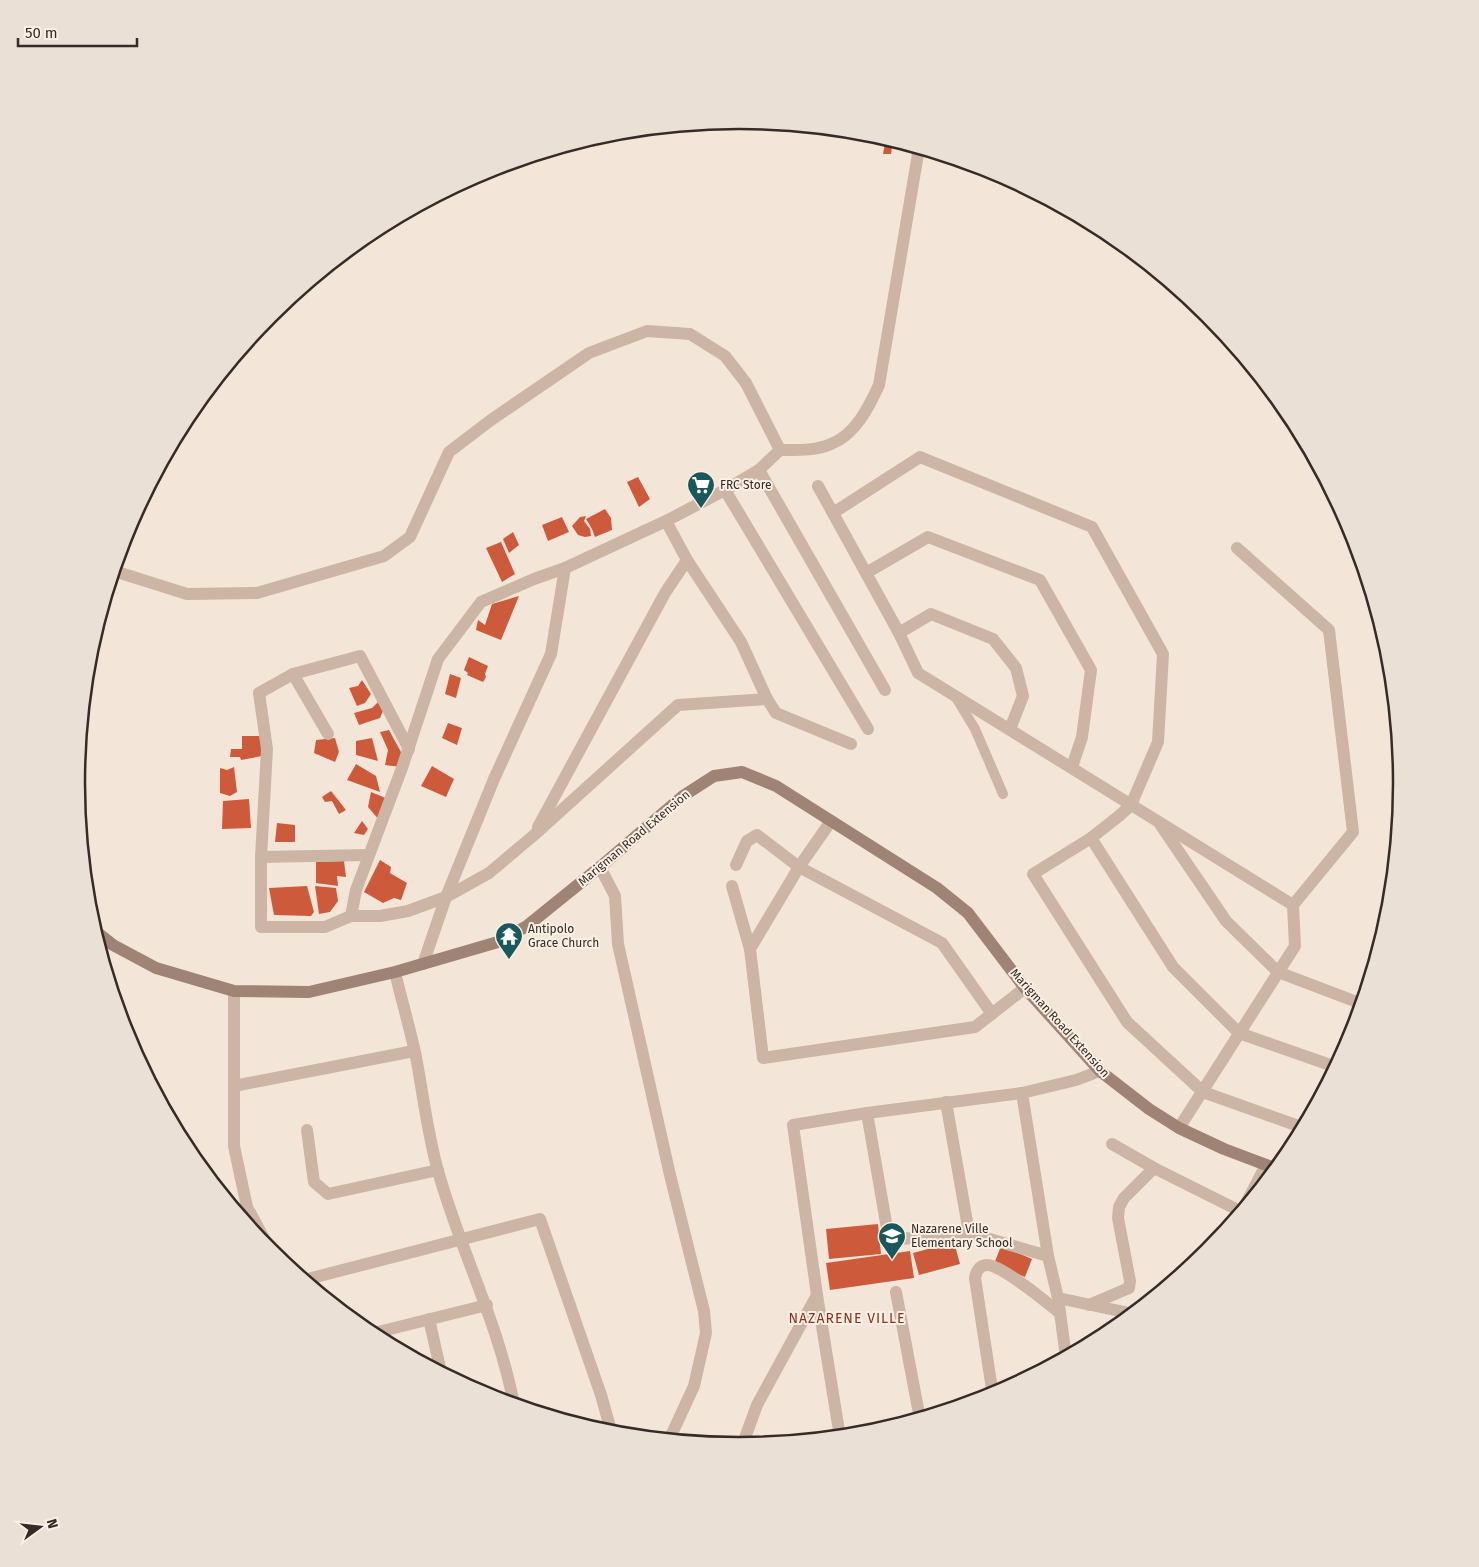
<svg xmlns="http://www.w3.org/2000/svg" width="1479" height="1567" font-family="'Fira Sans',sans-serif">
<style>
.building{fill:#ce5a3c}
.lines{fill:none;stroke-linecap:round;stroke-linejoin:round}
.lane{stroke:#ccb5a4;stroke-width:10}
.street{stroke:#ccb5a4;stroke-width:12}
.secondary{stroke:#9f8375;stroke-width:12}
.labels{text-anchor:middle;stroke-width:4;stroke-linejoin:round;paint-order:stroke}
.poi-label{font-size:12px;fill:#362b26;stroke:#faf0e5;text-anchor:start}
.street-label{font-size:12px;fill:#362b26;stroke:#faf0e5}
.neighbourhood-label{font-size:14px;letter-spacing:1px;fill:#8b311a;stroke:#faf0e5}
.rim{fill:none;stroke:#362b26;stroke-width:2.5}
</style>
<rect width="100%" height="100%" fill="#f3e6d9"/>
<g class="building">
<polygon points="886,138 893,140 891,154 883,154"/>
<polygon points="638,477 650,499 639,507 627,482"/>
<polygon points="605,509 611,518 612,530 595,537 592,529 586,519"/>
<polygon points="586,516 584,521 590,529 591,536 585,537 578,535 572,526 580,517"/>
<polygon points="562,517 569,532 548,541 542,525"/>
<polygon points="513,532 519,545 509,553 503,539"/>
<polygon points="501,542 515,574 502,582 486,548"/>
<polygon points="519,596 501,640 476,630 478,620 485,625 492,604"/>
<polygon points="469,657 488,666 485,674 486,677 483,682 467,675 468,673 464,670"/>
<polygon points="450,674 461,678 456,698 445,694"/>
<polygon points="362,680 371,694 365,703 357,706 349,688 358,686"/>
<polygon points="378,702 383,711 380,718 359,725 354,713 372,708"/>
<polygon points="448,723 462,728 457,745 442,738"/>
<polygon points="389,730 401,752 401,767 385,765 388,750 380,732"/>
<polygon points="242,736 264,736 262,756 241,760 240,757 230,757 231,749 242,749"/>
<polygon points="335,738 339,752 335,762 314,753 316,740"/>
<polygon points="372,738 378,761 356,755 356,741"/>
<polygon points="356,764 376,776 380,792 347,780"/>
<polygon points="432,766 454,779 446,797 421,786"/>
<polygon points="234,767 237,792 230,796 220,793 220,768 227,770"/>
<polygon points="331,791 346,810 339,814 332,801 325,802 322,797"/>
<polygon points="371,792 388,799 380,821 368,807"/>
<polygon points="249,799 251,828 222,829 223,801"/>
<polygon points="362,821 368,829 364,835 354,833"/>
<polygon points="277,823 295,825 295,842 275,842"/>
<polygon points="380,860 391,867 390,873 407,883 401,900 394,898 383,903 364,892"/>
<polygon points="344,861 346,877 337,876 338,886 316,883 316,862"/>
<polygon points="307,886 314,912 311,916 274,915 269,888"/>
<polygon points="315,886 336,888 338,901 330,912 319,914"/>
<polygon points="878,1224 881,1254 829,1259 826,1229"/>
<polygon points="954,1242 960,1264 919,1275 913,1253"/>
<polygon points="1001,1246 1032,1259 1025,1277 994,1264"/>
<polygon points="910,1251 914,1278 830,1290 826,1263"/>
</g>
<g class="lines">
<polyline class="lane" points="955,696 975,729 1003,794"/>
<g class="street">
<polyline points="759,470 885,690"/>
<polyline points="818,486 899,633 918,673 1293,905 1295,946 1179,1128"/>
<polyline points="725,490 868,729"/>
<polyline points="833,513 920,457 1092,527 1163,654 1158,742 1131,805 1119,816 1091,838 1033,874 1127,1022 1203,1092 1304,1128"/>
<polyline points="1237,548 1329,630 1353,832 1293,905"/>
<polyline points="687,560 741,642 767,699 776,713 851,744"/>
<path d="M114,571L187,594L257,593L384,556L410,537L449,452L491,420L589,353L647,331L690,334L725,356L746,383L780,450C797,450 815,451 831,444C855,435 869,407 879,385L919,148"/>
<polyline points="866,573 928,537 1040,580 1091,670 1082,737 1072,767"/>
<polyline points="899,633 931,614 993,639 1016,668 1023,696 1010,729"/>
<polyline points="293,674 328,734"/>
<polyline points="409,749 360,656 293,674 259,693 267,749 261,857 261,927 325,927 351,916 380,916 408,911 446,897 489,873 533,836 678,705 767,699"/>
<polyline points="831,821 799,867 750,949 763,1058 975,1027 1025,988"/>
<polyline points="1160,824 1226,921 1278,972 1362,1004"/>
<polyline points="538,827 665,593 687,560 666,521"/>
<polyline points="1091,838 1173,967 1239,1033 1336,1067"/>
<polyline points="261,857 368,855"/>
<polyline points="736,865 747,841 757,835 799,867 942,943 992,1014"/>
<polyline points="600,867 615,896 618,944 670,1175 704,1311 706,1333 694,1386 669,1440"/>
<polyline points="732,886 750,949"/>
<polyline points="351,916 356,890 402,768 438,659 481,602 534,579 565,568 666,521 725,490 759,470 780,450"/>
<polyline points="423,964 446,897 494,779 551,654 565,568"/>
<path d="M395,972C401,998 409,1025 415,1052C423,1092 427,1132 438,1171C460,1250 499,1324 514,1405"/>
<polyline points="234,991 234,1146 247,1207 273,1255"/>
<polyline points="234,1086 414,1051"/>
<polyline points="1022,1093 1048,1256 1058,1298 1134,1314"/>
<polyline points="946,1102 969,1233"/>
<polyline points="867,1113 889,1240 969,1233 1048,1256"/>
<polyline points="307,1130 314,1182 328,1194 438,1170"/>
<polyline points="1112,1144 1154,1168 1242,1212"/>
<polyline points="1242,1211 1266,1165"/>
<polyline points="304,1280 540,1219 601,1395 612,1434"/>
<polyline points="896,1292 920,1419"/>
<polyline points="1059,1305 1066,1357"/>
<polyline points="1089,1305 1129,1288 1130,1281 1118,1218 1119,1207 1124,1198 1154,1168"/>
<polyline points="429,1319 441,1372"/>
<polyline points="370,1334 487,1305"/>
<path d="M993,1396L975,1278C976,1272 979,1265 987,1265C1002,1265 1047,1303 1060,1313"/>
<polyline points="840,1437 817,1295 793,1125 867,1113 1022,1093 1076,1080 1100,1071"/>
<polyline points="742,1446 757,1405 817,1295"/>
</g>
<polyline class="secondary" points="94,930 113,945 156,968 234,991 309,992 395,972 498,942 527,926 600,867 683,796 714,776 742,772 776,786 937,888 968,913 1025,988 1100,1071 1149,1109 1179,1128 1224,1149 1277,1169"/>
</g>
<defs>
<g id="supermarket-pin" transform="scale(1.4375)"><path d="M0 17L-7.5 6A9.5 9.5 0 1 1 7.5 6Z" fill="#19595b" stroke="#faf0e5"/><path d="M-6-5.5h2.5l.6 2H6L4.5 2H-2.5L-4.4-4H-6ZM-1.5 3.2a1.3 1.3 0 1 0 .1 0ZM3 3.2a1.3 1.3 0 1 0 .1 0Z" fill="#fff"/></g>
<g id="temple-pin" transform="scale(1.4375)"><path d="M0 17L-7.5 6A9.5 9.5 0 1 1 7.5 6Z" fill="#19595b" stroke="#faf0e5"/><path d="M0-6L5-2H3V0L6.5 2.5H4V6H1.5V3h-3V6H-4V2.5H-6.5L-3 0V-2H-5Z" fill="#fff"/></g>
<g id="school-pin" transform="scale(1.4375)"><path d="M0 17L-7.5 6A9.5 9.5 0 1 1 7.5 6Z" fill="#19595b" stroke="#faf0e5"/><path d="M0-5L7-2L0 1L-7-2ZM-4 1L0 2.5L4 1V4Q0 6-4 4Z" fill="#fff"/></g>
</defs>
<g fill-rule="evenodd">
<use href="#supermarket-pin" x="701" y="485"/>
<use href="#temple-pin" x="509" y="936"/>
<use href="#school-pin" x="892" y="1236"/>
</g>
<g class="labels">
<g class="poi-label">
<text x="720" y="489">FRC Store</text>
<text x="528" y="933">Antipolo<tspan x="528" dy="14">Grace Church</tspan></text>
<text x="911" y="1233">Nazarene Ville<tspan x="911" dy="14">Elementary School</tspan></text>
</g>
<g class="street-label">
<text transform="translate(634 838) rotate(-40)" y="4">Marigman Road Extension</text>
<text transform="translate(1060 1023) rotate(48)" y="4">Marigman Road Extension</text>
</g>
<g class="neighbourhood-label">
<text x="847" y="1323">NAZARENE VILLE</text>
</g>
</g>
<path d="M0 0H1479V1567H0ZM85 783a654 654 0 1 1 1308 0a654 654 0 1 1-1308 0Z" fill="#eae0d6" fill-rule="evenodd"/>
<path class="rim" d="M85 783a654 654 0 1 1 1308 0a654 654 0 1 1-1308 0Z"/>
<g transform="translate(40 1527) rotate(75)" stroke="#faf0e5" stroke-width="4" paint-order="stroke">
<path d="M0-4L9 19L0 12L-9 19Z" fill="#362b26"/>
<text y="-8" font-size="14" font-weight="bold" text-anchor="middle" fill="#362b26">N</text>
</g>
<path d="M18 38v8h119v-8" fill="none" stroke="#362b26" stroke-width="2.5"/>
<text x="25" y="38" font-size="15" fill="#362b26" stroke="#faf0e5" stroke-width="4" paint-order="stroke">50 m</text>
</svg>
